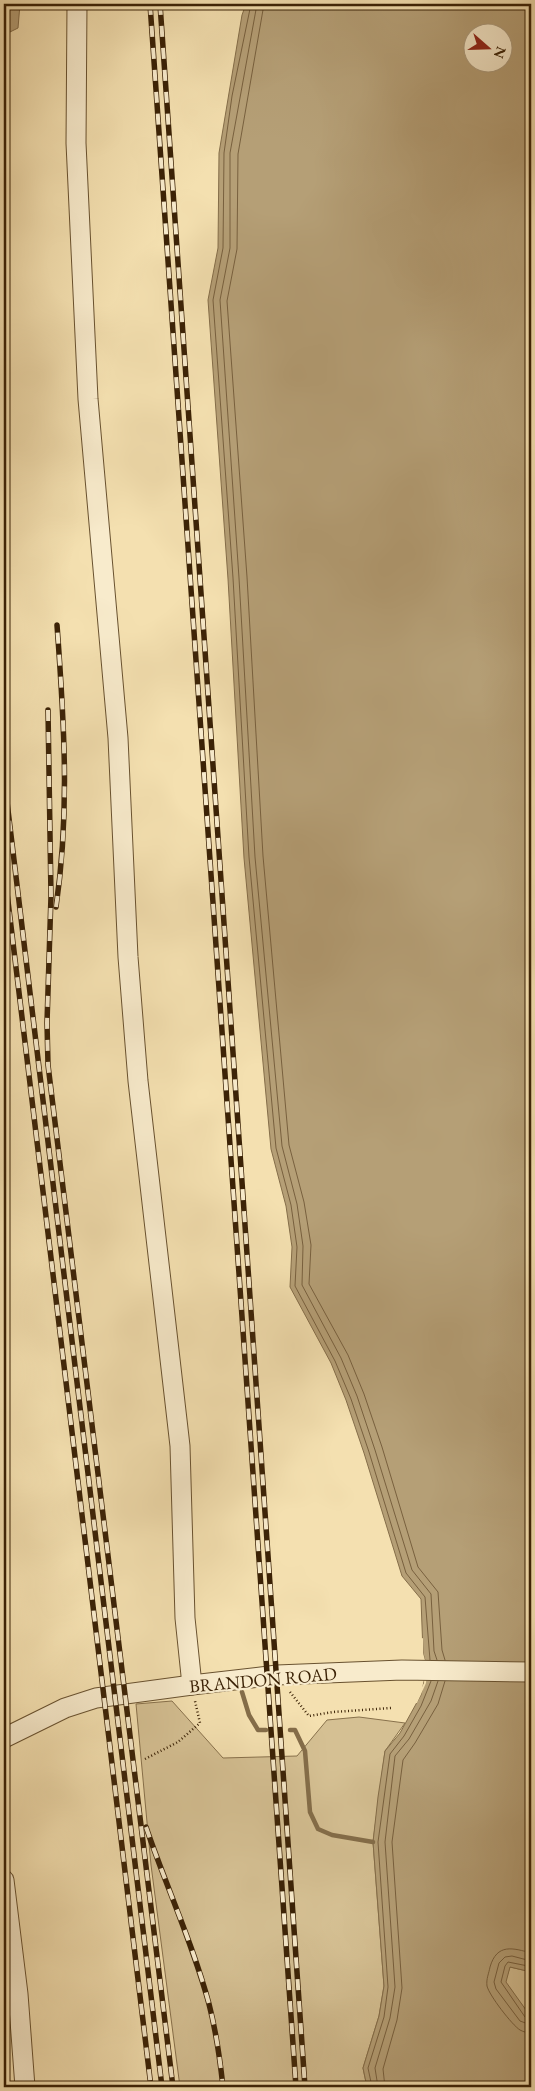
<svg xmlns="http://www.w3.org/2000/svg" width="535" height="2091" font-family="'EB Garamond',serif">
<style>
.green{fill:#d5c093;stroke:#88714c}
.water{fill:#b59f76;stroke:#846d49;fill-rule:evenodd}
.pier{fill:#f4e0b0}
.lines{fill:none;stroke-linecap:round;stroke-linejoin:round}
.shore{stroke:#78603e;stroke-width:1}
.stream{stroke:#846d49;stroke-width:4.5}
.minor-casing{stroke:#695230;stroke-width:21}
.path{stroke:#3b2206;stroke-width:2.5;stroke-dasharray:1 2.5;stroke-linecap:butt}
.minor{stroke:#f8ebcc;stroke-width:19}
.rail-casing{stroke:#3b2206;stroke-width:5.5}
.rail{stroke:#f8ebcc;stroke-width:4;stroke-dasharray:11;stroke-linecap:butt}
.labels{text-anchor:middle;stroke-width:4.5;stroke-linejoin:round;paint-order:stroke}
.street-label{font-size:18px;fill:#3b2206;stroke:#f8ebcc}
</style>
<rect width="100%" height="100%" fill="#f4e0b0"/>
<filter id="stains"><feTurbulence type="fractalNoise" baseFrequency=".004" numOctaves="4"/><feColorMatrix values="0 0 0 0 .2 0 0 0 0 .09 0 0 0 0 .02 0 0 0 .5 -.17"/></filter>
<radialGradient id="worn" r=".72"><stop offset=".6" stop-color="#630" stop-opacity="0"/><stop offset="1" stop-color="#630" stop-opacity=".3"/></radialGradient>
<g class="green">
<polygon points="172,1701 223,1758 297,1756 327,1720 359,1717 405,1723 385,1751 373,1842 384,1986 379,2016 363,2068 367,2087 180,2087 151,1865 136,1704"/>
<polygon points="510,1967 527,1971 531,1978 531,2017 505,1982"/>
</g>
<g class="water">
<polygon points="4,4 20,4 18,28 4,35"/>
<path d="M246,4H531V1978L527,1971L510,1967L506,1982L531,2017V2087H367L363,2068L379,2016L384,1986L373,1842L378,1797L385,1751L400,1733L421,1695L427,1668L423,1653L421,1599L402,1576L364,1453L346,1400L331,1363L290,1287L292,1247L286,1206L271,1149L244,858L228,579L208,300L218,248L219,153L242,15ZM472,32H502V62H472Z"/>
</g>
<polygon class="pier" points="423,1638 423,1653 427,1668 426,1683 417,1703 414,1703 424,1683 425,1669 421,1654 420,1639"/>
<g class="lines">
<g class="shore">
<polyline points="251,4 232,96 224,153 223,248 213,300 233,578 249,857 276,1148 291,1205 297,1247 295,1286 335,1361 351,1399 369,1452 406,1573 425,1597 430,1660"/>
<polyline points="257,4 230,153 230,248 220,300 239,578 255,857 282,1146 297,1204 303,1246 302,1285 341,1358 357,1396 375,1450 412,1570 431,1594 434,1651 437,1660"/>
<polyline points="264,4 238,154 237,249 227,301 247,577 263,856 289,1145 304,1202 311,1245 309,1284 348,1355 364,1394 382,1447 418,1567 438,1592 442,1650 445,1660"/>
<path d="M531,1953C513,1948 497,1943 490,1967C489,1973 486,1979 487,1986C489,1995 512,2025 520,2030C524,2032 527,2033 531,2033"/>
<polyline points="531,1961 512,1956 505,1957 499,1963 494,1982 496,1989 520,2021 531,2025"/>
<polyline points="531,1969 528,1966 508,1962 505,1966 501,1982 525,2017 531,2019"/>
<polyline points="372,2087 368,2068 384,2017 388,1987 378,1842 390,1754 404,1736 421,1706 431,1681"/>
<polyline points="378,2087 375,2068 390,2018 395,1987 385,1842 395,1756 409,1739 431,1701 438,1681"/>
<polyline points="385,2087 383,2069 397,2020 402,1988 392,1842 403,1760 415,1743 438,1704 445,1681"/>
</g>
<g class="stream">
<polyline points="242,1692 249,1715 258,1730 266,1730"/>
<polyline points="290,1730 295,1730 305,1751 310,1812 318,1829 332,1835 373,1842"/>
</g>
<g class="minor-casing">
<g id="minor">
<polyline points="77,4 76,143 88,399 118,738 128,957 138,1081 180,1446 185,1618 192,1685"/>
<polyline points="4,1738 65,1708 96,1698 192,1685 277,1675 402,1670 531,1672"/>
<polyline points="4,1880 18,1994 25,2087"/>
</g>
</g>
<g class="path">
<polyline points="290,1692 309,1716 333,1712 391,1708"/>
<polyline points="145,1759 178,1742 200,1723 195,1701"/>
</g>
<use href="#minor" class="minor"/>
<g class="rail-casing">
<g id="rail">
<polyline points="150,4 296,2087"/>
<polyline points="160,4 305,2087"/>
<polyline points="48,710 51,896 47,1023 48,1065 173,2087"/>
<polyline points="4,777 162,2087"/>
<polyline points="4,868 151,2087"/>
<path d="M56,907C70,812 64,720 57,625"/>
<path d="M146,1827C166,1886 193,1944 209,2004C216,2031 220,2059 223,2087"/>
</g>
</g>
<use href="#rail" class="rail"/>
</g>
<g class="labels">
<g class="street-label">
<text transform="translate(263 1680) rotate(-5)" y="6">BRANDON ROAD</text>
</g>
</g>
<rect width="535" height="2091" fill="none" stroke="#f4e0b0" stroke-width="20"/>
<rect x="5" y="5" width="525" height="2081" fill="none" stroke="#3b2206" stroke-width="2.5"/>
<rect x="10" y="10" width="515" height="2071" fill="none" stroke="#3b2206"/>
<g transform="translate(488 48) rotate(110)"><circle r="24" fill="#f8ebcc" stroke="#ac9b7d"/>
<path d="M0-4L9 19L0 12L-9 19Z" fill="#8f2418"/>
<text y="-8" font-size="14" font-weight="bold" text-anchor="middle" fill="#3b2206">N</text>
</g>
<rect width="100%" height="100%" filter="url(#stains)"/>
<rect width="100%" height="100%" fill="url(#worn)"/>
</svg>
